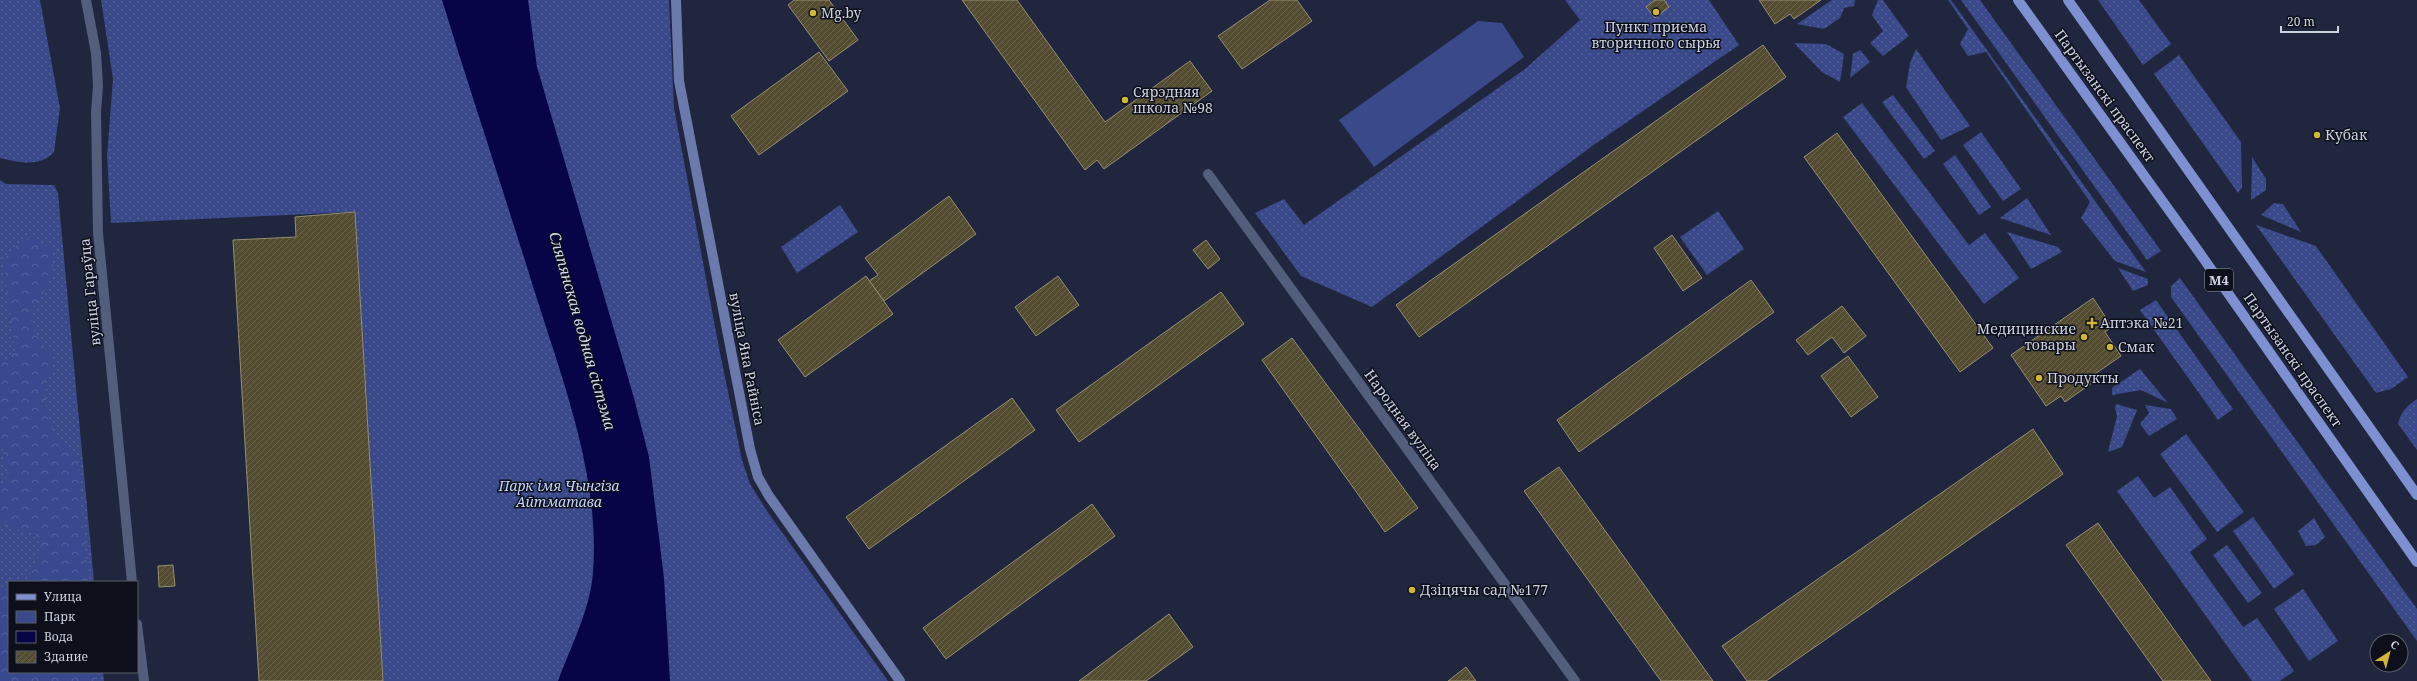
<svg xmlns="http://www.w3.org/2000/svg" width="2417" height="681" font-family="'Noto Serif',serif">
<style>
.green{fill:url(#green-dots)}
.forest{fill:url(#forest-crowns)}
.pitch{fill:#3a4989}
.water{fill:#080448}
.building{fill:url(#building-hatch);stroke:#958e70}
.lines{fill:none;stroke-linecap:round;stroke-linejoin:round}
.street{stroke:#535d7c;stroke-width:10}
.secondary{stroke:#6b7aac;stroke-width:10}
.primary{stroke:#7d90d1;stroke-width:10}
.poi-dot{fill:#d3b635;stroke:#0d101a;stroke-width:1.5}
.labels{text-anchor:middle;stroke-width:3;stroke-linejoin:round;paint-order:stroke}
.shield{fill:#0d101a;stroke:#9398a5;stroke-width:1}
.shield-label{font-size:13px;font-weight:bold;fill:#cdd2e1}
.poi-label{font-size:14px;fill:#cdd2e1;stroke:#0d101a;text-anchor:start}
.street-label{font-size:14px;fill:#cdd2e1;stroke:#0d101a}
.park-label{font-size:14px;font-style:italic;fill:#c6d3fc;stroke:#0d101a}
.water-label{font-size:15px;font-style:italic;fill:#d2d9ed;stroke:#0d101a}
</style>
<defs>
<pattern id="green-dots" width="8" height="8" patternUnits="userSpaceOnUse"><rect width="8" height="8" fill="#3a4989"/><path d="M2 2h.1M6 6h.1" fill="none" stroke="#556299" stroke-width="1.8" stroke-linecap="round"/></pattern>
<pattern id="forest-crowns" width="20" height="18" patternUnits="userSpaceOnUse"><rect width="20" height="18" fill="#39498f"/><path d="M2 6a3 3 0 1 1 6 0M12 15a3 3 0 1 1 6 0" fill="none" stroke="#54629e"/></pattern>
<pattern id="building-hatch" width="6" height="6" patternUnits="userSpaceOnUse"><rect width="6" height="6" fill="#534c30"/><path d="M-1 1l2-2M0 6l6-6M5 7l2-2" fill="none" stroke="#6b654e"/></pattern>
</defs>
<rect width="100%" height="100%" fill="#1f263d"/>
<g class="green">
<path d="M0,0H40L60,108L54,152C40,168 17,162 0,158Z"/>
<polygon points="101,0 669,0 674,108 719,348 742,460 750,484 767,511 888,681 383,681 354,212 111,223 107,156 113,79"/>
<polygon points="1565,0 1709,0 1739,45 1595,144 1372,307 1301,276 1255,213 1284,199 1304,225 1525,69 1580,20"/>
<polygon points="1832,0 1855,0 1854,6 1844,8 1840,18 1824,29 1797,24"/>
<polygon points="1878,0 1883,0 1909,36 1883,56 1870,43 1883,31 1872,15"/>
<polygon points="1948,0 1951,0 2146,272 2115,261 2081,218 2090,202 1986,52 1968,56 1960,44 1968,29"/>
<polygon points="1961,0 1980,0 2161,251 2147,260"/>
<polygon points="2098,0 2139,0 2171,44 2143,65"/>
<polygon points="1794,43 1826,44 1844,54 1840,82 1822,72"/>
<polygon points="1916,49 1970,126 1941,140 1906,87 1910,63"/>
<polygon points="1860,50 1870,62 1850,78 1853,54"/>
<polygon points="2179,55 2241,142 2242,188 2238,193 2154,74"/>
<polygon points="1893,95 1935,151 1924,159 1882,102"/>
<polygon points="1862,103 1969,245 1985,233 2019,278 1984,304 1843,117"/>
<polygon points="1981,132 2021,189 2003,201 1963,145"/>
<polygon points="1955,155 1991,207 1979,215 1943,164"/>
<polygon points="2252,157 2266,179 2266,190 2251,200"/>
<polygon points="0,180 6,184 54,185 58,193 94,582 9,582 9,672 103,672 104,681 0,681"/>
<polygon points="2027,198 2051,235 2000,218"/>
<polygon points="2274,203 2283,204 2301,232 2261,215"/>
<polygon points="840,205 858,232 797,273 781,247"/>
<polygon points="1718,211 1744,249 1707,275 1680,237"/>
<polygon points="2256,225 2316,246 2408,377 2391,389 2376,393"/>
<polygon points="2007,232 2058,247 2062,252 2031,269"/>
<polygon points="2118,268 2148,279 2148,285 2133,291"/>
<polygon points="2180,278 2417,609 2417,641 2171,297 2171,286"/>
<polygon points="2156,300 2233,409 2218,420 2140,310"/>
<polygon points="2140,369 2168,403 2141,390 2112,395 2112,388"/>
<path d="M2417,399V450L2398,424C2401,411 2407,406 2417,399Z"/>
<polygon points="2116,404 2137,410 2122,447 2108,452 2117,416 2115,408"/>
<polygon points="2145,405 2171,409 2177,419 2149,436 2140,424 2149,413"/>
<polygon points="2186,434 2244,512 2217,532 2160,454"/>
<polygon points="2138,476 2154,498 2170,487 2207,539 2190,552 2243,627 2257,618 2294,671 2280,681 2252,681 2117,491"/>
<polygon points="2253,517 2294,574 2274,589 2233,531"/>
<polygon points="2314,518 2325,537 2316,545 2306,546 2298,531"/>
<polygon points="2227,545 2262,593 2248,603 2213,555"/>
<polygon points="2303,589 2338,641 2309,661 2274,609"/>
</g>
<g class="forest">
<path d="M31,237L51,249C58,276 46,290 30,311C33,328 36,341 50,352L53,367L46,380V406L53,430L77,455L88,582H26L43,549L35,534L7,527L0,522V487L8,475L0,439V357L7,359L15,350L3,260L19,243Z"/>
<polygon points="0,588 9,591 9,672 96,672 97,681 0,681"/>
</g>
<polygon class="pitch" points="1478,21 1502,23 1524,57 1374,167 1339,120"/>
<path class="water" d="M442,0H528L537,67L634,398L649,457L664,578L670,681H558C571,646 590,610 593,573C600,479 565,387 537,299C506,199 473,100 442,0Z"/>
<g class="building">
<polygon points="794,0 829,0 858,40 829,61 788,5"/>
<polygon points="962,0 1017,0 1105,122 1190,61 1212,91 1104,169 1097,160 1085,170"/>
<polygon points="1270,0 1297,0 1312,21 1242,69 1218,36"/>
<polygon points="1655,0 1664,0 1669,7 1655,18 1646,7"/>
<polygon points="1759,0 1821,0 1794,19 1790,14 1775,24"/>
<polygon points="1763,45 1786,77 1419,337 1396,305"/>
<polygon points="819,52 848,91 759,155 731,116"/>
<polygon points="1837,133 1993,348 1960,372 1804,157"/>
<polygon points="949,196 976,234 884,301 869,281 878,275 865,258"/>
<polygon points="355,212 383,681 259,681 233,240 296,237 295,217"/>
<polygon points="1672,235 1702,278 1683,291 1654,248"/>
<polygon points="1206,240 1220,259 1208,269 1193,250"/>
<polygon points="866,276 893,314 805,377 778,340"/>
<polygon points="1058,276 1079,305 1036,336 1015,307"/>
<polygon points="1751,280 1774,312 1579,452 1557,420"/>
<polygon points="1221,292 1244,324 1079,442 1056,410"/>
<polygon points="2093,298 2112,327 2105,332 2121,356 2089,378 2092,383 2065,402 2061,396 2046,406 2011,355"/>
<polygon points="1842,306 1866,336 1844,353 1832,337 1808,355 1796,340"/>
<polygon points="1292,338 1418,508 1385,532 1262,360"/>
<polygon points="1848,356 1878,397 1851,417 1821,376"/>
<polygon points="1012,398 1035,430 869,549 846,517"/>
<polygon points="2033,429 2063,474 1766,681 1747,681 1722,646"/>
<polygon points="1559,467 1614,543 1713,681 1661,681 1524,491"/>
<polygon points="1092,504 1115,536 946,659 923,628"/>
<polygon points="2098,523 2114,546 2211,681 2163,681 2066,545"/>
<polygon points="173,565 175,586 159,587 158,566"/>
<polygon points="1169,614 1193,647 1146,681 1079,681"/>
<polygon points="1466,667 1476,681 1448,681"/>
</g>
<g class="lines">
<g class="street">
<polyline points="86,0 96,53 98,86 96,112 98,233 132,582"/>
<polyline points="1208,174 1575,681"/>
<polyline points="137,624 144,681"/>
</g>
<polyline class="secondary" points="676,0 679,81 750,449 758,477 769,496 900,681"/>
<g class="primary">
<polyline points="2018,0 2199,252 2417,562"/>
<polyline points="2068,0 2417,495"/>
</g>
</g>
<g class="poi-dot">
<circle cx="1656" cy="12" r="4"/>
<circle cx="813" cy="13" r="4"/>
<circle cx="1125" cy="100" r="4"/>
<circle cx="2317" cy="135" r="4"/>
<path d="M2090 317h4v4h4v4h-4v4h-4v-4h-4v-4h4z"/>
<circle cx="2084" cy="337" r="4"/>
<circle cx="2110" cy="347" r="4"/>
<circle cx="2039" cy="378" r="4"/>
<circle cx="1412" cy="590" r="4"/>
</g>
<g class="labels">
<rect class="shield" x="2205" y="269" width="28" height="22" rx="3"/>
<g class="shield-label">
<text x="2219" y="285">М4</text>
</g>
<g class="poi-label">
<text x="821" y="18">Mg.by</text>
<text x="1656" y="32" text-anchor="middle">Пункт приема<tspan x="1656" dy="16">вторичного сырья</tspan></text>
<text x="1133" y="97">Сярэдняя<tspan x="1133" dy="16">школа №98</tspan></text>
<text x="2325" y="140">Кубак</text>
<text x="2100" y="328">Аптэка №21</text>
<text x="2076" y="334" text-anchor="end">Медицинские<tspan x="2076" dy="16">товары</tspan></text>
<text x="2118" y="352">Смак</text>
<text x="2047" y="383">Продукты</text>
<text x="1420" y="595">Дзіцячы сад №177</text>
</g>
<g class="street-label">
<text transform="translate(2105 96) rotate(54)" y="5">Партызанскі праспект</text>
<text transform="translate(90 292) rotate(-96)" y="5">вуліца Гараўца</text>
<text transform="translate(747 359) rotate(79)" y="5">вуліца Яна Райніса</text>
<text transform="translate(2293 360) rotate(55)" y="5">Партызанскі праспект</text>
<text transform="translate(1403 420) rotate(54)" y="5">Народная вуліца</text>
</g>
<g class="park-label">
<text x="559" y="491">Парк імя Чынгіза<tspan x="559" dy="16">Айтматава</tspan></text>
</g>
<g class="water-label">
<text transform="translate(582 331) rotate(74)" y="5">Сляпянская водная сістэма</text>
</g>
</g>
<rect x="8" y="581" width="130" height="92" fill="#0d101a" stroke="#5a5e6a"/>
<rect x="16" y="594" width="20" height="6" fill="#7d90d1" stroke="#5a5e6a"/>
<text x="44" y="601" font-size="12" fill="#cdd2e1">Улица</text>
<rect x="16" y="611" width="20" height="12" fill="#3a4989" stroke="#5a5e6a"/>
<text x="44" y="621" font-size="12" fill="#cdd2e1">Парк</text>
<rect x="16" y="631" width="20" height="12" fill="#080448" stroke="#5a5e6a"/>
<text x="44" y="641" font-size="12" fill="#cdd2e1">Вода</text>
<rect x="16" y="651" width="20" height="12" fill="url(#building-hatch)" stroke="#5a5e6a"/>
<text x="44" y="661" font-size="12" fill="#cdd2e1">Здание</text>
<g transform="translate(2389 653) rotate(36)"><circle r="19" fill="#0d101a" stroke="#5a5e6a"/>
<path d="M0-3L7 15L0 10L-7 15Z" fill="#d3b635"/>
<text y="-6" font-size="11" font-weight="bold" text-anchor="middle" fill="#cdd2e1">С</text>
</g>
<path d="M2281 26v6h57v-6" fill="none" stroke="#cdd2e1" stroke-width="2"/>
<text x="2287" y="26" font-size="12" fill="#cdd2e1" stroke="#0d101a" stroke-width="3" paint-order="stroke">20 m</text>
</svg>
